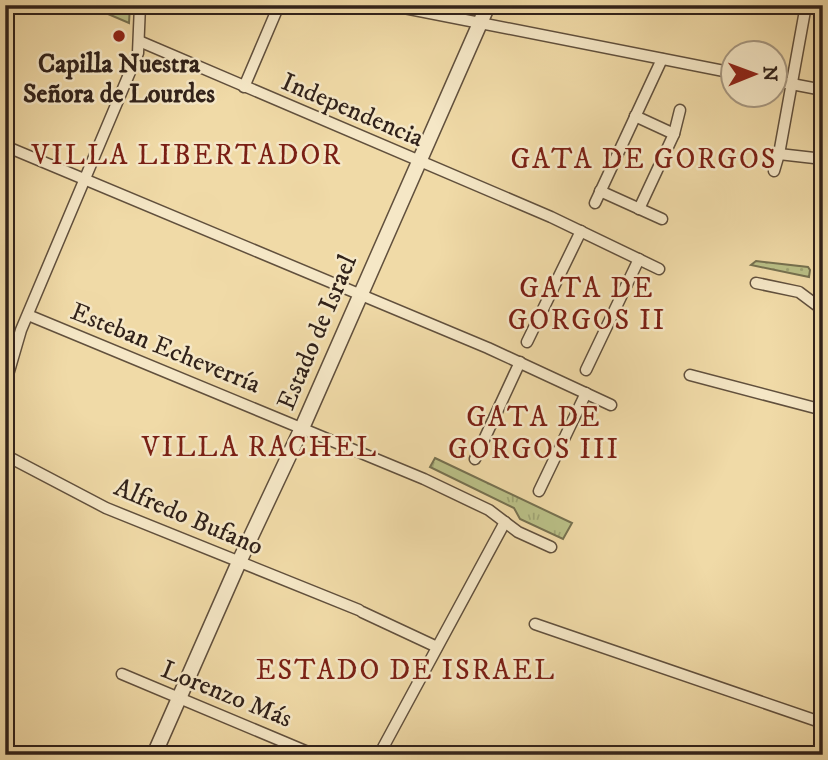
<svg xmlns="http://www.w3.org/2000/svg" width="828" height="760" font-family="'IM FELL DW Pica',serif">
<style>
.grass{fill:url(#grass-dots);stroke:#767150;stroke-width:2}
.park{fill:url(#park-tufts);stroke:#767150;stroke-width:2}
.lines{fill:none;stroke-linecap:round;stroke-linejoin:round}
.minor-casing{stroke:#61503d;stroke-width:13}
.tertiary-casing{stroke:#61503d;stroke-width:17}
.minor{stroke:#f5e7c6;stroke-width:10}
.tertiary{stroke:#f5e7c6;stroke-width:14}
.poi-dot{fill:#8f2418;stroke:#f5e7c6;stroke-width:2.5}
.labels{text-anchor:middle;stroke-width:5;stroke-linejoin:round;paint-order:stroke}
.poi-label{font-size:26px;font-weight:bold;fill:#31221a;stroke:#f5e7c6}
.street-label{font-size:26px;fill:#31221a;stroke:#f5e7c6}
.neighbourhood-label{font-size:28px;letter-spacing:2px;fill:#7a1f14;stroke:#f5e7c6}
</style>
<defs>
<pattern id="grass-dots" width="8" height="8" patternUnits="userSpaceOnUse" patternTransform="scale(1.75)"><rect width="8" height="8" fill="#bac087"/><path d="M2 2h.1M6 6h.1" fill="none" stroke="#a0a574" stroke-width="1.8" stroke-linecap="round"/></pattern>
<pattern id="park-tufts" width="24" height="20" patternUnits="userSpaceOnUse" patternTransform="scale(1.75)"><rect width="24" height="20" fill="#bac087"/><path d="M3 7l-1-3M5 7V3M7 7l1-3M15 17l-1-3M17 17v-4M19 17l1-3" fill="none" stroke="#a0a574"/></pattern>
</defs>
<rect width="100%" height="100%" fill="#f0daa7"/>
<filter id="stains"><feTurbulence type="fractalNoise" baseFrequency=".00286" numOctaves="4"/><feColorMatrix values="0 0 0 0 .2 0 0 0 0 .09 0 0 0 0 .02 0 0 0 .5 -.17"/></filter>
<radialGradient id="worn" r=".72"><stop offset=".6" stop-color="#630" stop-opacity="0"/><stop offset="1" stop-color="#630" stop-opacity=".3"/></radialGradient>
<polygon class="grass" points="756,261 808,267 810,270 809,277 751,265"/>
<g class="park">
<polygon points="87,5 130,5 129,23"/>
<polygon points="435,458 572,523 563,539 520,519 514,508 430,467"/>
</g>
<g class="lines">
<g class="minor-casing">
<g id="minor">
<polyline points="389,5 734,73"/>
<polyline points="139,41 551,217 659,269"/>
<polyline points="776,81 823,90"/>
<polyline points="244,87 279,5"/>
<polyline points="635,116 674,134"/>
<polyline points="5,146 488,348 611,405"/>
<polyline points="779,154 823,159"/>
<polyline points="774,171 779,154 806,5"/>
<polyline points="600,191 662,219"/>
<polyline points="595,203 662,59"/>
<polyline points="639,209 674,134 680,110"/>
<polyline points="756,283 799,292 823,310"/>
<polyline points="28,315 424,479 489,510 518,532 551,547"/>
<polyline points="527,342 581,231"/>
<polyline points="586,370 639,259"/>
<polyline points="690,375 823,410"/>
<polyline points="5,385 21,330 138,53 140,5"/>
<polyline points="5,455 106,508 359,610"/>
<polyline points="475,459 520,362"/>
<polyline points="539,491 586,393"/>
<polyline points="362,612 437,647"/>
<polyline points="535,624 823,723"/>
<polyline points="122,674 315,755"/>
<polyline points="379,755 505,522"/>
</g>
</g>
<g class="tertiary-casing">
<polyline id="tertiary" points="154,755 239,562 302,428 488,5"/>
</g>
<use href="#minor" class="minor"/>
<use href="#tertiary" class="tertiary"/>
</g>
<circle class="poi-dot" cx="119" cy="36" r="7"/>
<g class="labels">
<g class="poi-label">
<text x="119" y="72">Capilla Nuestra<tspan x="119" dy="30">Señora de Lourdes</tspan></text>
</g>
<g class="street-label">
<text transform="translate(353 109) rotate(23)" y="9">Independencia</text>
<text transform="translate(316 332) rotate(-67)" y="9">Estado de Israel</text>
<text transform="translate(166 347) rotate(22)" y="9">Esteban Echeverría</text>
<text transform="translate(189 516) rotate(23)" y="9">Alfredo Bufano</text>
<text transform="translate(227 693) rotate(22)" y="9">Lorenzo Más</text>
</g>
<g class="neighbourhood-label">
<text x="187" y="164">VILLA LIBERTADOR</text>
<text x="644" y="168">GATA DE GORGOS</text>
<text x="587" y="297">GATA DE<tspan x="587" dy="32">GORGOS II</tspan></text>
<text x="534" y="426">GATA DE<tspan x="534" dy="32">GORGOS III</tspan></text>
<text x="260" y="456">VILLA RACHEL</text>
<text x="406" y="679">ESTADO DE ISRAEL</text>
</g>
</g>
<rect width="828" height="760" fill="none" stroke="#f0daa7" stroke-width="28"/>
<rect x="7" y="7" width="814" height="746" fill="none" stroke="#31221a" stroke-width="3.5"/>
<rect x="14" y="14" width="800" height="732" fill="none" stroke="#31221a" stroke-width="2"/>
<g transform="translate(754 74) rotate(89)"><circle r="33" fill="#f5e7c6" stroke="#a79881" stroke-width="2"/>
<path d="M0-5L12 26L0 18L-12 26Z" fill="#8f2418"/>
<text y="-10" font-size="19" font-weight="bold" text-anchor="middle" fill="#31221a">N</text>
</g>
<rect width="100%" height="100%" filter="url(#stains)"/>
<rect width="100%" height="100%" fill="url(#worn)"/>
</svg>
